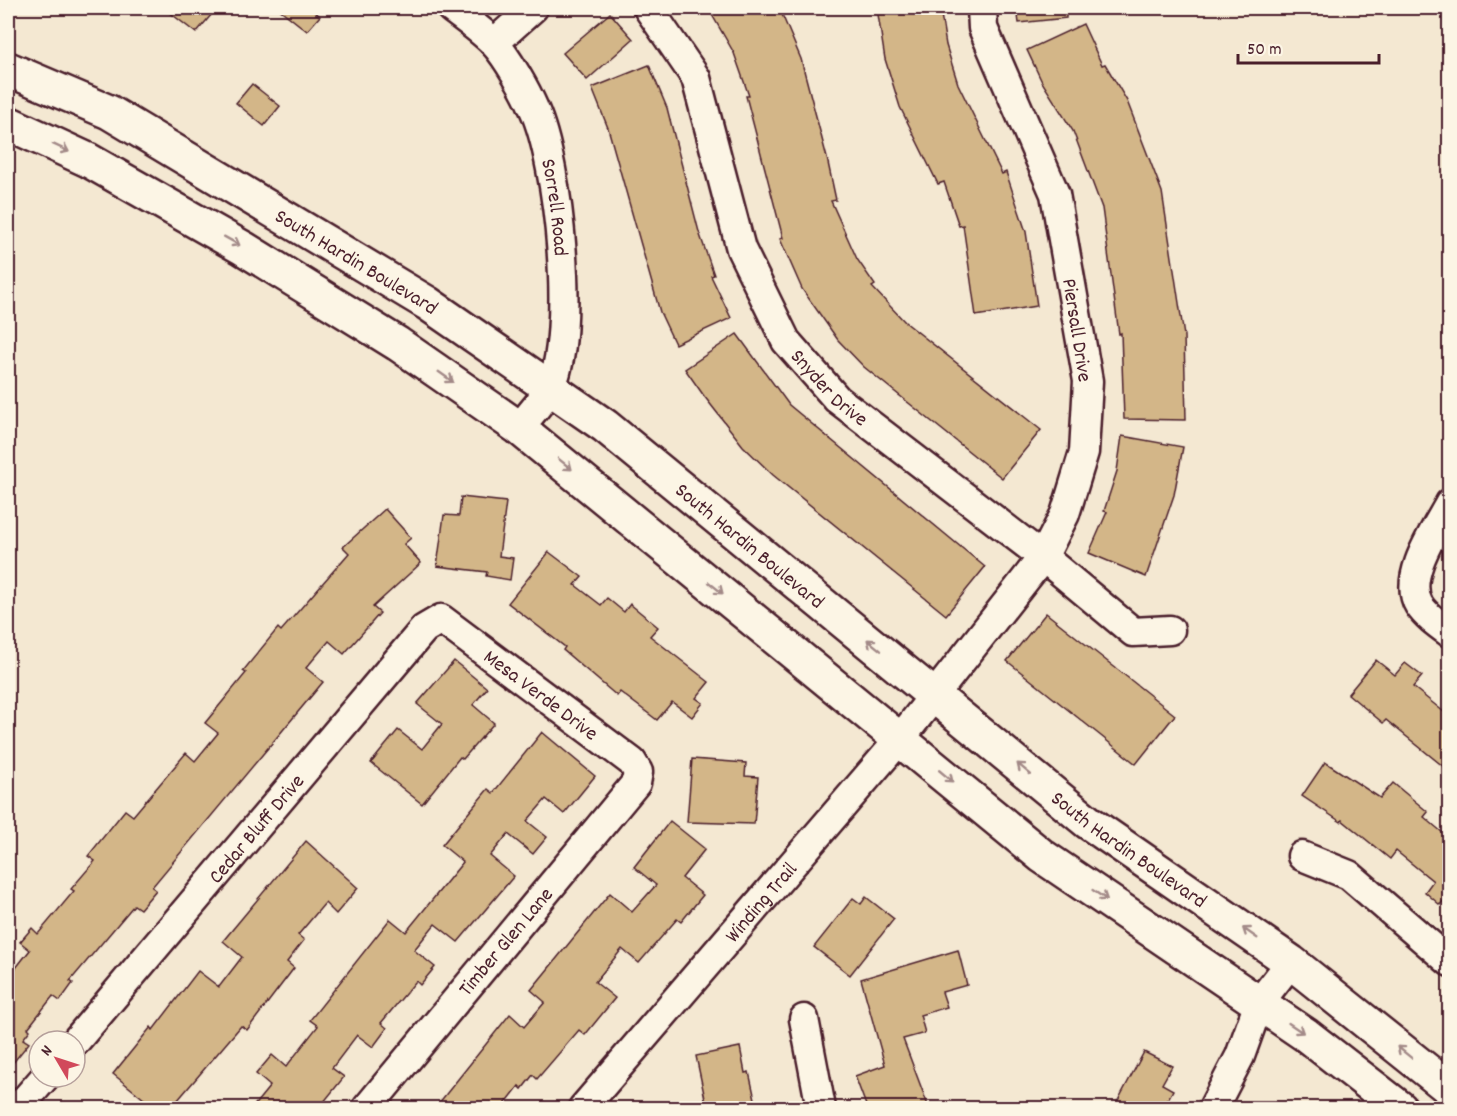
<svg xmlns="http://www.w3.org/2000/svg" width="1457" height="1116" font-family="Dekko,sans-serif">
<style>
.building{fill:#d3b688;stroke:#4a1f2b;stroke-width:1.5}
.lines{fill:none;stroke-linecap:round;stroke-linejoin:round}
.minor-casing{stroke:#4a1f2b;stroke-width:33}
.major-casing{stroke:#4a1f2b;stroke-width:38}
.minor{stroke:#fcf5e5;stroke-width:28}
.major{stroke:#fcf5e5;stroke-width:33}
.oneway{stroke:#a38a88}
.labels{text-anchor:middle;stroke-width:4.5;stroke-linejoin:round;paint-order:stroke}
.street-label{font-size:21px;fill:#4a1f2b;stroke:#fcf5e5}
</style>
<rect width="100%" height="100%" fill="#f4e8d2"/>
<filter id="ink" filterUnits="userSpaceOnUse"><feTurbulence type="fractalNoise" baseFrequency=".0167" numOctaves="2"/><feDisplacementMap in="SourceGraphic" scale="12" xChannelSelector="R" yChannelSelector="G"/><feConvolveMatrix kernelMatrix="1 2 1 2 8 2 1 2 1" color-interpolation-filters="sRGB"/></filter>
<g filter="url(#ink)">
<g class="building">
<polygon points="164,8 217,8 196,33"/>
<polygon points="278,8 310,8 320,16 307,31"/>
<polygon points="721,8 779,8 781,12 801,59 827,158 836,200 831,201 857,259 875,285 872,287 905,322 1041,430 1002,478 864,367 838,340 802,289 780,239 783,238 746,96 749,96 734,53 711,13"/>
<polygon points="877,8 940,8 946,45 958,84 1002,174 1006,172 1026,232 1037,306 976,316 963,225 959,226 944,182 938,184 900,107 885,59"/>
<polygon points="1017,8 1066,8 1066,18 1019,23"/>
<polygon points="610,13 633,39 587,80 563,53"/>
<polygon points="1083,24 1102,65 1105,64 1127,101 1162,192 1184,336 1186,420 1124,419 1121,333 1119,334 1102,208 1073,131 1042,82 1027,50"/>
<polygon points="649,65 667,108 699,232 714,275 711,276 731,318 675,344 660,312 608,128 592,88"/>
<polygon points="252,84 280,106 264,126 236,103"/>
<polygon points="737,334 789,405 985,567 946,615 773,475 743,446 704,396 685,369"/>
<polygon points="1122,436 1183,447 1174,495 1146,577 1089,553 1107,512 1104,511 1117,471"/>
<polygon points="461,497 506,502 499,556 513,558 510,580 486,576 487,572 437,566 444,515 459,516"/>
<polygon points="385,509 411,538 404,544 421,563 373,607 380,613 344,654 329,641 306,668 323,682 152,887 156,890 140,909 134,905 70,981 73,983 60,1001 53,996 28,1028 30,1030 23,1039 29,1043 8,1069 8,978 30,950 20,942 32,928 38,934 74,891 71,889 95,861 88,856 125,810 133,816 186,753 195,761 218,733 205,723 246,673 243,671 278,628 281,631 349,553 343,547"/>
<polygon points="549,552 582,577 575,585 601,605 607,598 624,612 630,604 658,627 650,636 709,682 696,698 703,703 692,717 672,702 657,720 620,692 617,696 563,650 565,647 508,603"/>
<polygon points="1046,613 1175,715 1136,764 1007,661"/>
<polygon points="1376,660 1395,675 1405,663 1422,676 1413,687 1449,716 1449,771 1386,720 1383,723 1348,694"/>
<polygon points="454,661 487,688 473,705 494,723 463,759 460,757 422,804 371,763 398,730 422,749 442,724 417,704"/>
<polygon points="542,732 595,776 564,814 546,799 527,821 547,837 533,854 508,834 490,856 514,876 458,942 435,924 414,950 435,967 420,985 416,981 381,1023 387,1028 373,1047 357,1035 332,1068 344,1077 319,1108 252,1108 270,1086 256,1074 272,1055 286,1067 318,1026 310,1020 390,919 406,932 463,862 442,845 488,789 493,793"/>
<polygon points="692,759 746,763 745,776 758,777 754,824 687,822"/>
<polygon points="1325,762 1380,798 1393,783 1428,812 1424,817 1449,838 1449,894 1440,905 1425,892 1433,881 1396,851 1390,859 1342,820 1341,822 1302,796"/>
<polygon points="670,821 705,849 682,878 703,895 681,922 677,919 639,963 622,949 595,982 615,998 585,1035 579,1030 537,1079 533,1075 522,1089 519,1086 502,1108 435,1108 510,1014 524,1027 545,1002 531,990 610,893 632,912 656,885 634,867"/>
<polygon points="306,841 358,888 336,914 325,903 298,935 304,940 287,962 294,968 247,1030 241,1026 171,1108 155,1108 113,1074 151,1027 153,1030 198,971 219,987 242,957 223,941"/>
<polygon points="866,897 894,919 850,975 814,947 853,898 861,904"/>
<polygon points="958,950 967,985 942,992 947,1007 920,1015 925,1033 903,1039 929,1108 867,1108 855,1076 885,1065 861,979"/>
<polygon points="740,1047 745,1073 749,1072 757,1108 707,1108 696,1056"/>
<polygon points="1144,1052 1172,1066 1162,1084 1173,1090 1163,1108 1114,1108"/>
</g>
<g class="lines">
<g class="minor-casing">
<g id="minor">
<path id="s1" d="M451,8C465,19 481,30 494,43C507,57 526,90 534,109C559,164 577,335 550,388C542,402 529,415 519,428"/>
<path id="s2" d="M648,8L696,78L741,249L786,341L837,399L1043,557L1133,632L1170,630"/>
<polyline points="494,43 533,8"/>
<path d="M1450,503C1436,529 1402,577 1419,605C1426,616 1439,625 1450,633"/>
<polyline points="1302,856 1349,875 1450,962"/>
<polyline points="804,1019 821,1108"/>
<path id="s3" d="M75,1042L424,629L441,619L632,762L638,772L636,783L367,1108"/>
<polyline points="18,1108 45,1077"/>
<path id="s4" d="M583,1108L900,739L1043,557L1065,514L1084,452L1088,381L1055,194L983,28L982,8"/>
<polyline points="1213,1108 1240,1056 1259,1003 1291,962"/>
</g>
</g>
<g class="major-casing">
<g id="major">
<path id="s5" d="M8,69L109,112L427,303L605,426L1088,822L1291,962L1450,1089"/>
<polyline points="8,123 88,160 243,248 398,344 519,428 1042,856 1306,1035 1400,1108"/>
</g>
</g>
<use href="#minor" class="minor"/>
<use href="#major" class="major"/>
</g>
<defs><path id="oneway-shaft" d="M-6 0H5M1.5-3L5.5 0L1.5 3" fill="none" stroke-width="1.6" stroke-linecap="round" stroke-linejoin="round" transform="scale(1.5)"/></defs>
<g class="oneway">
<use href="#oneway-shaft" transform="translate(61 148) rotate(25)"/>
<use href="#oneway-shaft" transform="translate(232 241) rotate(29)"/>
<use href="#oneway-shaft" transform="translate(446 377) rotate(35)"/>
<use href="#oneway-shaft" transform="translate(565 464) rotate(39)"/>
<use href="#oneway-shaft" transform="translate(716 588) rotate(39)"/>
<use href="#oneway-shaft" transform="translate(874 645) rotate(-141)"/>
<use href="#oneway-shaft" transform="translate(1024 769) rotate(-140)"/>
<use href="#oneway-shaft" transform="translate(946 776) rotate(40)"/>
<use href="#oneway-shaft" transform="translate(1100 895) rotate(34)"/>
<use href="#oneway-shaft" transform="translate(1250 933) rotate(-145)"/>
<use href="#oneway-shaft" transform="translate(1296 1028) rotate(34)"/>
<use href="#oneway-shaft" transform="translate(1404 1052) rotate(-141)"/>
</g>
</g>
<g class="labels">
<g class="street-label">
<text dy="7" stroke="none"><textPath href="#s1" startOffset="234">Sorrell Road</textPath></text>
<text dy="7" stroke="none"><textPath href="#s5" startOffset="399">South Hardin Boulevard</textPath></text>
<text transform="translate(1078 330) rotate(81)" y="7">Piersall Drive</text>
<text dy="7" stroke="none"><textPath href="#s2" startOffset="428">Snyder Drive</textPath></text>
<text dy="7" stroke="none"><textPath href="#s5" startOffset="885">South Hardin Boulevard</textPath></text>
<text dy="7" stroke="none"><textPath href="#s3" startOffset="686">Mesa Verde Drive</textPath></text>
<text dy="7" stroke="none"><textPath href="#s3" startOffset="280">Cedar Bluff Drive</textPath></text>
<text dy="7" stroke="none"><textPath href="#s5" startOffset="1371">South Hardin Boulevard</textPath></text>
<text dy="7" stroke="none"><textPath href="#s4" startOffset="272">Winding Trail</textPath></text>
<text transform="translate(505 941) rotate(-50)" y="7">Timber Glen Lane</text>
</g>
</g>
<rect width="1457" height="1116" fill="none" stroke="#fcf5e5" stroke-width="30"/>
<rect x="15" y="15" width="1427" height="1086" fill="none" stroke="#4a1f2b" stroke-width="2" filter="url(#ink)"/>
<g transform="translate(57 1059) rotate(309)"><circle r="28" fill="#fcf5e5" stroke="#b59f9b" stroke-width="1.5"/>
<path d="M0-4.5L10 22L0 15L-10 22Z" fill="#d1495b"/>
<text y="-9" font-size="16" font-weight="bold" text-anchor="middle" fill="#4a1f2b">N</text>
</g>
<path d="M1238 54v9h141v-9" fill="none" stroke="#4a1f2b" stroke-width="3"/>
<text x="1247" y="54" font-size="18" fill="#4a1f2b" stroke="#fcf5e5" stroke-width="4.5" paint-order="stroke">50 m</text>
</svg>
